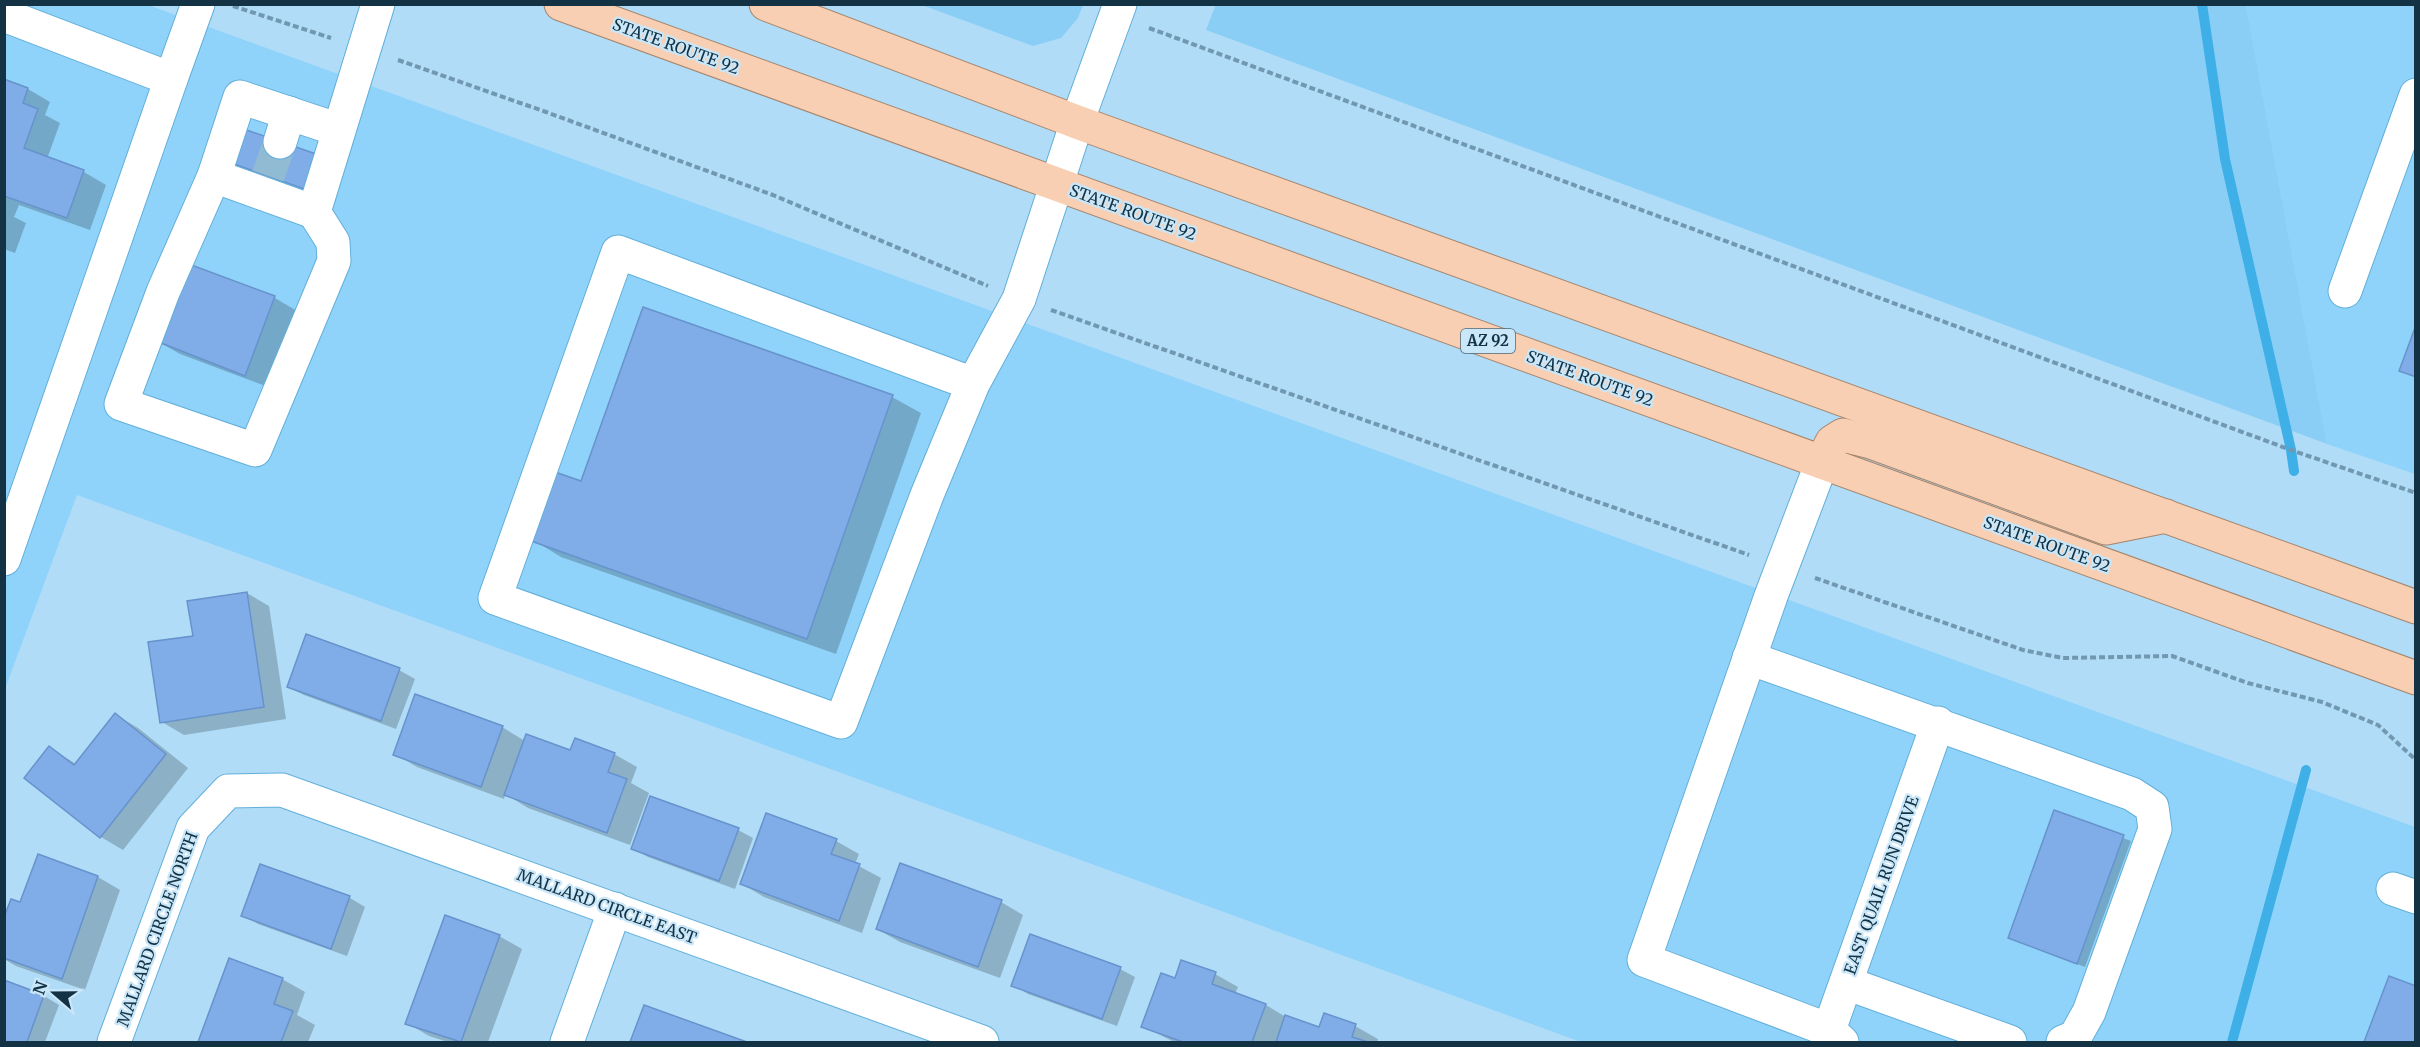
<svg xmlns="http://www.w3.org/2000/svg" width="2420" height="1047" font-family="Merriweather,serif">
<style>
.built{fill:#90d3fa}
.green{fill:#8acef5}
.shadow{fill:#0003}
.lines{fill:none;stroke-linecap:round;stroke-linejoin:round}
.stream{stroke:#3fafe8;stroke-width:10}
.building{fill:#80ade8;stroke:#6693cc;stroke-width:1.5}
.minor-tunnel{stroke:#91bad3;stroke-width:33;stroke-dasharray:33 16;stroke-linecap:butt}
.minor-casing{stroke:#62afda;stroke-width:35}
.major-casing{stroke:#a5846b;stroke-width:35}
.path{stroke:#7198b0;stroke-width:4;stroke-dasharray:6 3;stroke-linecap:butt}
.minor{stroke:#fff;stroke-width:33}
.major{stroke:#f8cfb2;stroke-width:33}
.labels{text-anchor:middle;stroke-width:4.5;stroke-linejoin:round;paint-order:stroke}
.shield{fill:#cae7f9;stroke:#4a697b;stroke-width:1.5}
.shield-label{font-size:15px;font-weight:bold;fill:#133345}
.street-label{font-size:16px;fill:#133345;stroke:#cae7f9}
</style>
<rect width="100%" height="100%" fill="#b0dcf7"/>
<g class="built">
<polygon points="5,5 148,5 2415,827 2415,1042 1581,1042 77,495 5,689"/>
<polygon points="2246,5 2415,5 2415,474 2327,444"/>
</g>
<g class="green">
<polygon points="1216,4 2246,5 2327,444 1206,30"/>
<polygon points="922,5 1083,5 1078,18 1061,38 1033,46"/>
</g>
<g class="shadow">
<polygon points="4,81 28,89 50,102 45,115 60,123 47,159 84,172 106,185 90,230 19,205 14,217 26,223 15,253 4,249"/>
<polygon points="238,129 314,193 235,165"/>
<polygon points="186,264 275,298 297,311 268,387 180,354 157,341"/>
<polygon points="892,397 921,413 836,654 561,557 533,540 582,483"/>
<polygon points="247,593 269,606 286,719 184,735 162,722 194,637"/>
<polygon points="307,636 399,670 415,679 396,729 304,695 288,687"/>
<polygon points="116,715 138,728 188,768 123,850 101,837 50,748 76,764"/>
<polygon points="502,727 525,741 571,752 614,754 637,767 631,783 649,793 630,845 528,808 505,794 504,799 417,767 395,754"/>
<polygon points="2055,812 2131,841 2085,967 2009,938"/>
<polygon points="738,830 753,838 735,889 648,857 633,848"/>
<polygon points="836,841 859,854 855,864 881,878 862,933 764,897 742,884"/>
<polygon points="39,856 98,877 120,890 85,990 16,966 4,959 4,921 21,904"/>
<polygon points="261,865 350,898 365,907 347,956 258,924 243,915"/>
<polygon points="1001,902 1023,915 1000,978 900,942 877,929"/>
<polygon points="499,936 522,949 488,1042 448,1042 429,1036 407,1023"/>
<polygon points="230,960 282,979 305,992 297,1015 315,1025 308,1042 200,1042"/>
<polygon points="1120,969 1135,977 1117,1026 1028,994 1013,985"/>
<polygon points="1215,974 1238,987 1235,994 1266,1005 1286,1017 1320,1029 1355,1026 1378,1039 1377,1042 1174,1042 1143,1026 1176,980"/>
<polygon points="2390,978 2416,987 2416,1042 2366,1042"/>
<polygon points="4,982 44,996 59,1005 45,1042 4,1042"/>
<polygon points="645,1007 743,1042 632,1042"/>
</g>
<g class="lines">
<g class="stream">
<polyline points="2202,4 2225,159 2291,450 2294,471"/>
<polyline points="2232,1042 2306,770"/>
</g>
</g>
<g class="building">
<polygon points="4,79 28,88 23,103 38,109 24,148 84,170 67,218 4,196"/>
<polygon points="238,127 319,155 307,190 226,161"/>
<polygon points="186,263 275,296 245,376 156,341"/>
<polygon points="643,307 893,395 807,639 531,541 555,472 581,481"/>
<polygon points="2416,325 2416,377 2399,371"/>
<polygon points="247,592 264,707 160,723 148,642 193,636 187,601"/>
<polygon points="306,634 400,668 381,721 287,687"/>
<polygon points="415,694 503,726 481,787 393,755"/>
<polygon points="115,713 166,754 100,838 24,778 49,746 74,765"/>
<polygon points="526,734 570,750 575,738 615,753 608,772 627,779 607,833 504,795"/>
<polygon points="650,796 739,828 719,881 631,849"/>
<polygon points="2054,810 2124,835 2077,964 2008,938"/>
<polygon points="766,813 837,839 831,854 860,864 839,921 740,884"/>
<polygon points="38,854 98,876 62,979 4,958 4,917 11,899 20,902"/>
<polygon points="900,863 1002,900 978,967 876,929"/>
<polygon points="260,864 350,896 331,949 241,916"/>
<polygon points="445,915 500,935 461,1042 405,1024"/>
<polygon points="1030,934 1121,967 1102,1019 1011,986"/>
<polygon points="229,958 283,978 274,1004 293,1011 281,1042 198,1042"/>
<polygon points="1181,960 1216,972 1212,984 1266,1004 1252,1042 1183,1042 1141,1027 1161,973 1175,978"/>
<polygon points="2389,976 2416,986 2416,1042 2364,1042"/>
<polygon points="4,980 44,995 27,1042 4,1042"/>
<polygon points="644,1005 747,1042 630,1042"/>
<polygon points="1324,1013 1356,1024 1352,1037 1368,1042 1276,1042 1285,1015 1319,1027"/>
</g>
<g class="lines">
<polyline class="minor-tunnel" points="268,176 280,142"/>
<g class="minor-casing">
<g id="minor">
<polyline points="4,15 171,79 198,4"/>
<polyline points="339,130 240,97 214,176 314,212 378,4"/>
<polyline points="280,142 289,113"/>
<polyline points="214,176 163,292 121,404 255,450 334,261 333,242 314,212"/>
<polyline points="2345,291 2416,95"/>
<polyline points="973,384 618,252 495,598 841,722 927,495 973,384 1019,299 1077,122 1120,4"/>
<polyline points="1822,462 1771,596 1644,960 1829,1030"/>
<polyline points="4,559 171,79"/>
<polyline points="1749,658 2132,794 2152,807 2155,829 2089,1012 2075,1037 2063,1042"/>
<polyline points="2393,889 2416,897"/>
<polyline points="1846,983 2010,1042"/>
<polyline points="114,1042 193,828 228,791 282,790 982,1042"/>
<polyline points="567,1042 615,909"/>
<polyline points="1842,1042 1829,1030 1938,723"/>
</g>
</g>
<g class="major-casing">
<g id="major">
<polyline points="561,4 2416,678"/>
<polyline points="766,4 1077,122 2416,607"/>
<polyline points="1822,462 1832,442 1843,435 1871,442 2106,528 2166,516"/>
</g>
</g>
<g class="path">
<polyline points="233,6 331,38"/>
<polyline points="1149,28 2291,450 2416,493"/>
<polyline points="398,60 546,112 773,195 988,286"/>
<polyline points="1051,310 1749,555"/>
<polyline points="1815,578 2023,650 2063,658 2172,656 2248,683 2322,702 2378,725 2416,760"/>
</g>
<use href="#minor" class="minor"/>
<use href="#major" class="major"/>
</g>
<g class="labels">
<rect class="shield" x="1461" y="329" width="54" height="24" rx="4.5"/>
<g class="shield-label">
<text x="1488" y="346">AZ 92</text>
</g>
<g class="street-label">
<text transform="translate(676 46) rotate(20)" y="6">STATE ROUTE 92</text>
<text transform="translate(1133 212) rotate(20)" y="6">STATE ROUTE 92</text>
<text transform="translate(1590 378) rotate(20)" y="6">STATE ROUTE 92</text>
<text transform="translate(2047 544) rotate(20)" y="6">STATE ROUTE 92</text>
<text transform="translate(1881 885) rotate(-70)" y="6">EAST QUAIL RUN DRIVE</text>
<text transform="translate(607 906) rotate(20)" y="6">MALLARD CIRCLE EAST</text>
<text transform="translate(157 929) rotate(-70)" y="6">MALLARD CIRCLE NORTH</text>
</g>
</g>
<rect width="2420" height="1047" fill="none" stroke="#133345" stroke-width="12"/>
<g transform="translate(54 993) rotate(290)" stroke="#cae7f9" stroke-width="4.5" paint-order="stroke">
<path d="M0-4.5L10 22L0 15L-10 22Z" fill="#133345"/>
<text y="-9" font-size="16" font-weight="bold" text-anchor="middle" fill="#133345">N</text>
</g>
</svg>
